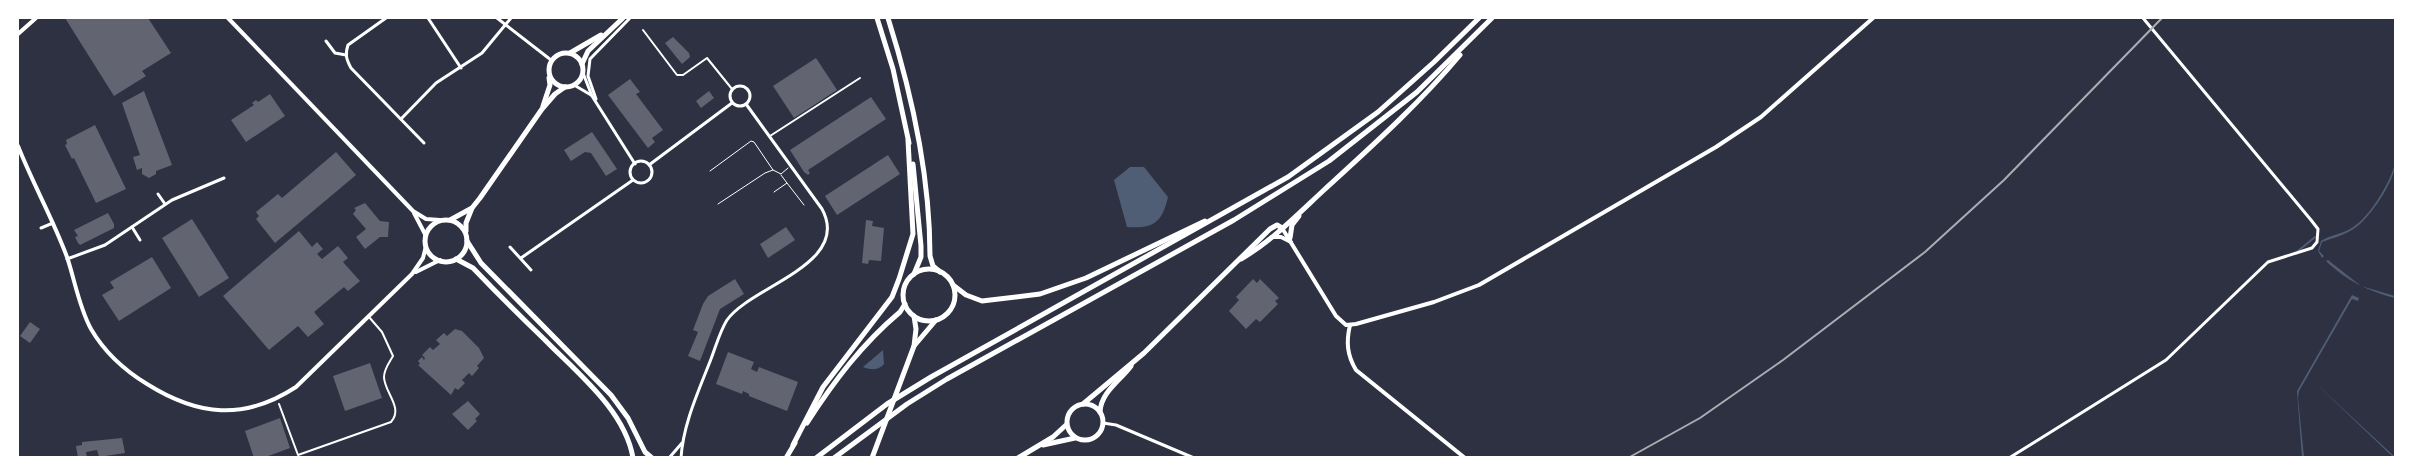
<svg xmlns="http://www.w3.org/2000/svg" width="2413" height="475" font-family="'Golos Text',sans-serif">
<style>
.water{fill:#4f5d75}
.lines{fill:none;stroke-linecap:round;stroke-linejoin:round}
.stream{stroke:#4f5d75;stroke-width:2}
.building{fill:#626471}
.path{stroke:#fff;stroke-width:1}
.service{stroke:#fff;stroke-width:2}
.minor{stroke:#fff;stroke-width:3}
.tertiary{stroke:#fff;stroke-width:4}
.trunk{stroke:#fff;stroke-width:5}
.rail{stroke:#abadb3;stroke-width:2}
</style>
<rect width="100%" height="100%" fill="#2d3142"/>
<g class="water">
<path d="M2395,163C2396,180 2369,219 2355,228C2345,235 2333,238 2322,242L2319,251L2324,256L2322,258L2318,251L2321,241C2330,235 2341,234 2350,229C2368,220 2391,182 2395,163Z"/>
<path d="M1130,167H1144L1168,197C1162,223 1153,229 1127,227L1114,180Z"/>
<path d="M2328,260L2361,286L2395,296V298C2368,291 2347,281 2326,261Z"/>
<polygon points="2352,295 2359,298 2358,301 2352,299 2299,391 2298,398 2304,457 2302,457 2297,391"/>
<path d="M883,350L884,364C878,371 871,370 863,367Z"/>
<polygon points="2312,380 2395,457 2393,457"/>
</g>
<g class="lines">
<polyline class="stream" points="2298,251 2315,237"/>
</g>
<g class="building">
<polygon points="65,18 148,18 171,53 142,71 146,76 114,96"/>
<polygon points="673,37 689,53 690,57 682,64 665,43"/>
<polygon points="816,58 837,90 794,118 773,86"/>
<polygon points="630,79 640,92 636,94 663,130 652,138 655,142 648,148 608,95"/>
<polygon points="144,91 172,165 156,171 156,174 149,178 142,174 142,168 137,170 133,157 140,155 122,103"/>
<polygon points="709,91 714,98 701,108 696,101"/>
<polygon points="270,94 285,116 246,142 231,120 254,105 252,103 256,100 258,102"/>
<polygon points="871,97 886,119 808,170 810,173 808,175 804,172 790,150"/>
<polygon points="95,125 126,189 96,203 74,158 72,159 65,145 67,144 66,140"/>
<polygon points="592,132 617,169 606,176 591,153 585,152 571,161 564,150"/>
<polygon points="336,152 356,175 275,243 256,219 259,216 256,212 278,194 282,198"/>
<polygon points="888,155 900,174 837,215 825,196"/>
<polygon points="365,203 380,221 389,222 388,237 380,237 365,249 356,237 366,229 353,214 356,210 354,208"/>
<polygon points="108,213 114,224 114,228 80,245 78,243 75,237 78,236 74,230"/>
<polygon points="192,219 229,278 199,297 162,238"/>
<polygon points="866,220 873,221 872,226 884,228 881,261 869,260 868,264 862,263"/>
<polygon points="786,227 795,240 768,258 760,244"/>
<polygon points="299,231 312,247 317,242 323,249 317,254 322,259 338,246 348,258 343,262 360,281 348,291 344,287 314,312 324,324 308,337 298,326 269,350 223,296"/>
<polygon points="152,257 171,288 119,321 102,295 114,288 110,282"/>
<polygon points="735,279 744,294 720,309 700,361 688,356 698,332 693,330 703,304 708,296"/>
<polygon points="1253,279 1257,283 1260,279 1279,298 1275,301 1278,304 1260,322 1256,319 1246,329 1229,311 1239,300 1236,297"/>
<polygon points="30,322 40,329 30,343 20,336"/>
<polygon points="455,329 462,331 479,348 484,358 477,366 479,368 472,376 469,373 462,380 465,383 458,390 455,388 451,395 418,365 420,364 418,361 422,357 424,360 425,358 422,355 430,347 433,350 440,344 436,340 444,333 447,336"/>
<polygon points="728,352 754,362 751,369 757,372 759,367 798,382 787,411 749,396 749,394 743,391 742,394 716,384"/>
<polygon points="370,363 382,398 345,411 333,376"/>
<polygon points="468,401 480,414 475,419 477,421 468,430 452,414"/>
<polygon points="280,418 290,448 263,458 254,458 245,431"/>
<polygon points="122,438 125,453 99,457 97,450 86,452 87,458 78,458 76,446 82,445 82,442"/>
</g>
<g class="lines">
<g class="path">
<polyline points="710,171 751,141 754,142 773,170"/>
<polyline points="787,183 804,205"/>
<polyline points="774,192 787,183 781,175"/>
<polyline points="718,204 765,173 773,170 781,174 788,168"/>
</g>
<g class="service">
<polyline points="643,30 677,75 683,75 707,58 732,89"/>
<polyline points="770,136 860,78"/>
<path d="M279,404L298,455L391,422C404,408 384,392 384,377C384,369 389,363 393,356L382,332L369,317"/>
</g>
<g class="minor">
<path d="M386,18L348,45C345,54 346,59 351,68L424,143"/>
<polyline points="428,18 461,68"/>
<polyline points="497,18 551,60"/>
<polyline points="326,41 335,53 346,55"/>
<polyline points="583,73 592,96 635,164"/>
<polyline points="574,85 591,95"/>
<circle cx="740" cy="96" r="10"/>
<polyline points="596,99 588,76 590,59 630,18"/>
<polyline points="401,119 436,83 482,53 511,18"/>
<circle cx="641" cy="172" r="11"/>
<polyline points="649,165 732,103"/>
<polyline points="158,194 165,204"/>
<polyline points="132,227 140,240"/>
<polyline points="41,228 53,223"/>
<polyline points="510,247 531,270"/>
<polyline points="521,258 633,180"/>
<polyline points="67,259 105,245 172,200 224,178"/>
<polyline points="1103,423 1116,425 1194,458"/>
<polyline points="669,458 682,443"/>
<path d="M681,458C683,424 699,390 711,359C716,346 720,331 727,320C751,286 852,264 822,209L746,104"/>
<polyline points="2009,458 2166,360 2268,262 2312,248 2317,242 2318,229 2311,220 2143,18"/>
</g>
<g class="tertiary">
<polyline points="228,18 413,211 426,219 440,220"/>
<polyline points="18,34 36,18"/>
<path d="M18,146C33,184 53,219 67,257C75,281 79,307 91,329C105,353 124,370 147,384C198,416 244,421 296,387L412,274L423,258L426,246"/>
<polyline points="414,213 426,236"/>
<polyline points="1282,228 1336,316 1346,325 1356,324 1434,302 1479,285 1716,147 1761,117 1873,18"/>
<polyline points="1272,237 1281,237 1291,242"/>
<polyline points="416,272 440,260"/>
<path d="M1350,325C1346,342 1347,355 1356,370L1465,458"/>
</g>
<g class="trunk">
<polyline points="877,18 893,69 909,143"/>
<path d="M888,18C912,94 930,176 930,256L933,266L940,272"/>
<circle cx="566" cy="70" r="17"/>
<polyline points="570,53 601,35"/>
<polyline points="582,64 588,51 623,18"/>
<polyline points="543,106 550,85 549,78"/>
<polyline points="913,164 921,246 921,257 914,274"/>
<polyline points="450,220 472,208 480,198 542,109 555,94 565,87"/>
<circle cx="446" cy="241" r="21"/>
<polyline points="466,231 466,223 472,208"/>
<polyline points="1290,238 1292,225 1299,216"/>
<polyline points="467,241 481,263 611,395 628,418 645,452 652,458"/>
<path d="M456,259L473,268C496,292 520,316 544,339C576,372 625,410 633,458"/>
<path d="M1241,259C1272,241 1298,214 1324,190C1371,147 1419,104 1460,55"/>
<circle cx="929" cy="295" r="26"/>
<polyline points="953,285 966,295 982,301 1040,294 1086,278 1205,221"/>
<polyline points="914,346 936,320"/>
<circle cx="1085" cy="422" r="18"/>
<polyline points="1083,404 1144,353 1270,229 1277,225 1282,228"/>
<path d="M1100,412C1101,392 1120,381 1131,366"/>
<path d="M807,423C834,381 862,344 900,312L905,304"/>
<polyline points="793,445 823,387 892,297 899,279 913,234 908,140"/>
<polyline points="1043,445 1075,438"/>
<polyline points="786,458 795,443"/>
<polyline points="816,458 887,404 931,377 1288,177 1378,112 1434,62 1479,18"/>
<polyline points="834,458 907,404 947,379 1234,220 1329,161 1417,92 1492,18"/>
<polyline points="872,458 914,346 916,329 914,316"/>
<polyline points="1018,458 1053,437 1066,425"/>
</g>
<polyline class="rail" points="1628,458 1700,418 1783,360 1925,252 2004,180 2162,18"/>
</g>
<rect width="2413" height="475" fill="none" stroke="#ffffff" stroke-width="38"/>
</svg>
